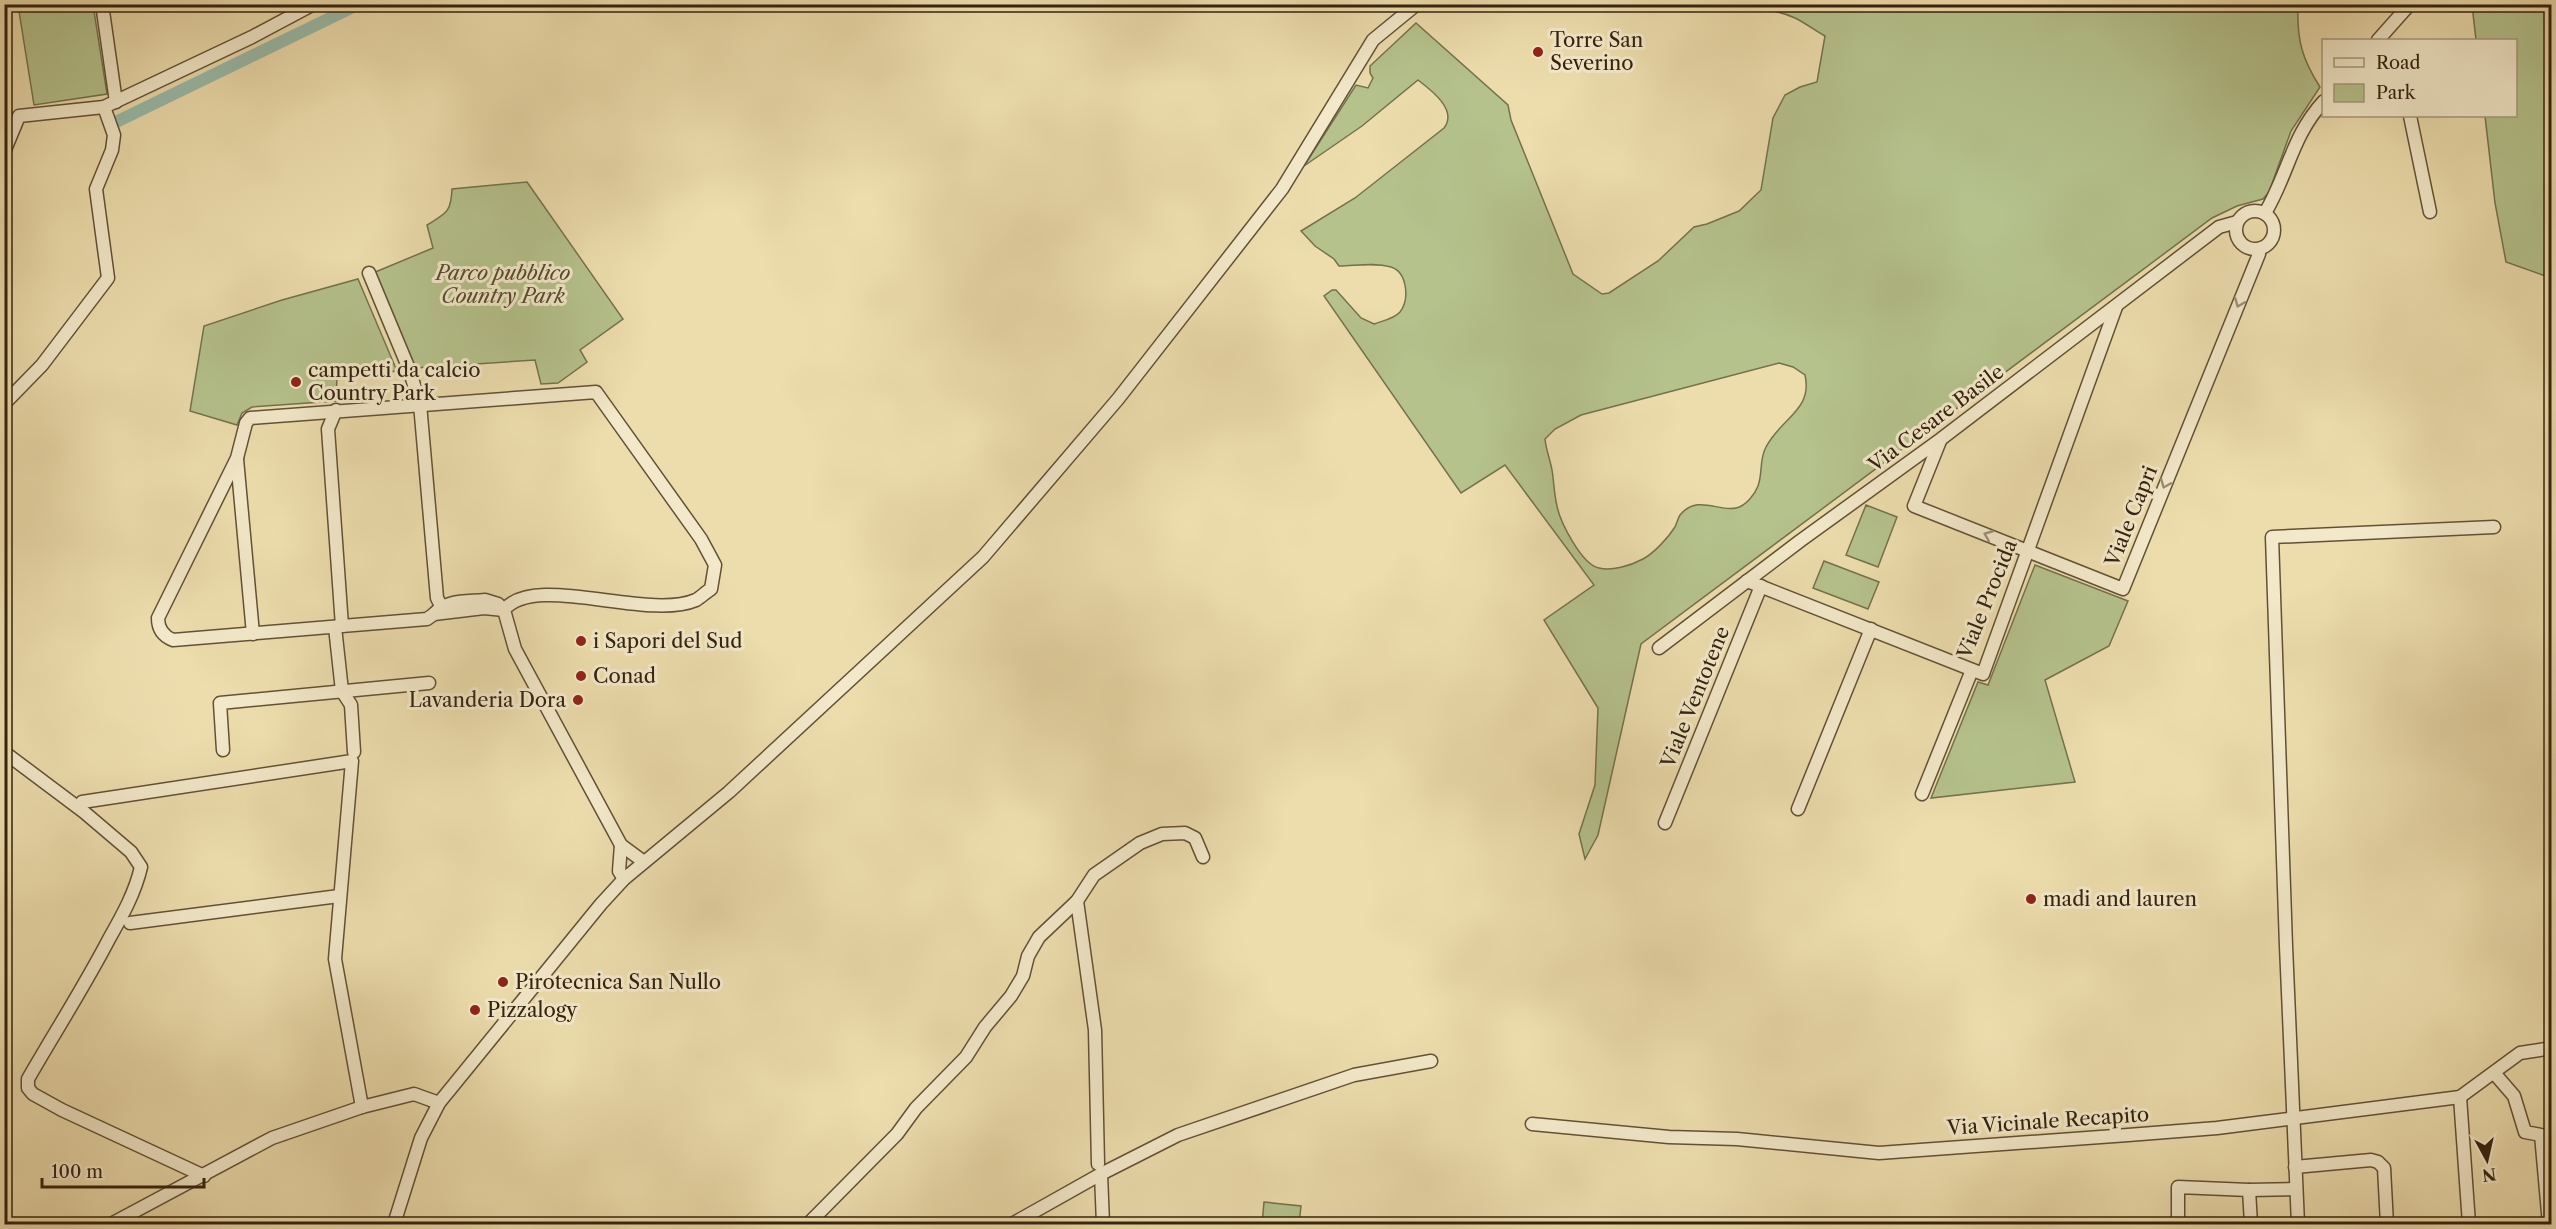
<svg xmlns="http://www.w3.org/2000/svg" width="2556" height="1229" font-family="'Libre Caslon Text',serif">
<style>
.green{fill:#b5c28c;stroke:#74724d;stroke-width:1.5;fill-rule:evenodd}
.lines{fill:none;stroke-linecap:round;stroke-linejoin:round}
.canal{stroke:#99bcab;stroke-width:12}
.minor-casing{stroke:#625136;stroke-width:15}
.minor{stroke:#f3e9ca;stroke-width:12}
.oneway{stroke:#9d8f75}
.poi-dot{fill:#8f2418;stroke:#f3e9ca;stroke-width:2}
.labels{text-anchor:middle;stroke-width:6;stroke-linejoin:round;paint-order:stroke}
.poi-label{font-size:20px;fill:#34220e;stroke:#f3e9ca;text-anchor:start}
.park-label{font-size:20px;font-style:italic;fill:#544a2e;stroke:#f3e9ca}
.street-label{font-size:20px;fill:#34220e;stroke:#f3e9ca}
</style>
<rect width="100%" height="100%" fill="#edddad"/>
<filter id="stains"><feTurbulence type="fractalNoise" baseFrequency=".00333" numOctaves="4"/><feColorMatrix values="0 0 0 0 .2 0 0 0 0 .09 0 0 0 0 .02 0 0 0 .5 -.17"/></filter>
<radialGradient id="worn" r=".72"><stop offset=".6" stop-color="#630" stop-opacity="0"/><stop offset="1" stop-color="#630" stop-opacity=".3"/></radialGradient>
<g class="green">
<polygon points="18,5 93,5 107,94 34,105"/>
<path d="M1735,5H2301L2298,8C2297,40 2302,59 2320,87L2291,131L2269,192L2263,199L2237,206L2212,218L1641,644L1598,835L1585,859L1579,834L1595,785L1598,708L1544,620L1594,585L1505,465L1461,493L1324,296L1332,290H1336L1361,318L1374,324C1382,321 1394,319 1400,312C1410,299 1407,272 1391,267C1374,262 1355,266 1339,266L1334,259L1315,246L1301,231L1355,198L1444,128C1458,110 1431,90 1418,80L1362,126L1304,166L1356,85L1368,88L1373,78L1370,73V66L1416,23L1508,105L1511,120L1573,274L1602,294L1609,293L1658,261L1694,227L1707,224L1739,211L1761,190L1773,118L1785,95L1800,87L1817,82L1825,36C1804,24 1798,16 1773,11C1760,8 1745,15 1735,5ZM1779,363L1793,367L1805,375C1813,410 1781,418 1766,447C1759,460 1763,472 1758,486C1755,494 1746,506 1736,508C1718,512 1697,494 1680,515C1678,518 1677,523 1675,527C1668,538 1654,553 1643,559C1630,566 1612,571 1599,568C1582,565 1560,522 1557,506C1554,494 1554,482 1552,470C1550,459 1546,450 1545,439L1555,429L1581,415Z"/>
<polygon points="2472,5 2525,5 2525,10 2551,7 2551,278 2506,262 2495,203 2485,116 2516,116 2516,40 2476,40"/>
<path d="M527,182L623,319L580,350L587,362L558,383L541,384L535,360L415,368L373,273L433,248L427,225C446,213 451,213 452,189Z"/>
<polygon points="358,279 397,371 337,377 336,401 252,407 242,413 237,425 190,411 204,326 282,300"/>
<polygon points="1866,505 1897,517 1878,567 1846,555"/>
<polygon points="1824,561 1879,582 1868,609 1813,588"/>
<polygon points="2035,565 2128,601 2109,646 2045,680 2075,782 1931,798 1978,682 1988,685"/>
<polygon points="1264,1202 1301,1206 1299,1224 1262,1224"/>
</g>
<g class="lines">
<polyline class="canal" points="116,122 359,4"/>
<g class="minor-casing">
<g id="minor">
<polyline points="102,4 116,102"/>
<polyline points="2378,40 2410,4"/>
<polyline points="2410,116 2430,212"/>
<polyline points="4,152 19,116 104,107 252,37 314,4"/>
<circle cx="2255" cy="230" r="19"/>
<path d="M2265,213C2288,175 2292,135 2324,101"/>
<polyline points="369,273 409,369 420,404 437,598 441,606"/>
<polyline points="4,404 42,365 108,278 96,189 112,150 114,135 104,107"/>
<polyline points="336,410 328,429 342,626"/>
<polyline points="1940,441 1914,506 2123,589 2259,254 2258,249"/>
<polyline points="237,459 253,634"/>
<polyline points="1747,581 1983,674 2116,307"/>
<path d="M485,600L498,604L504,610L484,608L434,614C447,599 467,602 485,600Z"/>
<path d="M434,614L427,619L173,640C163,636 158,629 158,618L237,458L246,423L250,418L596,392L701,539L715,565L711,589C706,592 701,597 696,600C647,621 535,572 504,610L515,649L621,845L644,862"/>
<polyline points="335,627 342,691 351,705 354,752"/>
<polyline points="1659,648 1800,541 1941,439 2219,227 2237,222"/>
<polyline points="223,750 220,703 429,683"/>
<path d="M4,752L84,812L131,852L141,867C135,893 122,916 109,939C84,987 55,1032 28,1079V1088L33,1094L62,1110L204,1176"/>
<polyline points="1922,794 1972,670"/>
<polyline points="82,802 352,761 335,959 362,1107"/>
<polyline points="1798,809 1871,629"/>
<polyline points="1665,823 1761,586"/>
<polyline points="621,845 619,871 624,879"/>
<polyline points="1077,901 1095,1030 1098,1164"/>
<polyline points="130,923 339,896"/>
<polyline points="2495,1074 2514,1096 2525,1132 2541,1135 2549,1224"/>
<polyline points="2460,1097 2469,1224"/>
<polyline points="1532,1124 1669,1137 1737,1139 1879,1153 2128,1135 2217,1128 2460,1097 2520,1053 2552,1048"/>
<polyline points="2295,1167 2371,1160 2378,1162 2384,1168 2387,1224"/>
<polyline points="1101,1174 1103,1224"/>
<polyline points="2249,1190 2251,1224"/>
<polyline points="111,1224 272,1138 362,1107 414,1094 439,1103"/>
<polyline points="394,1224 421,1138 439,1103 601,904 624,879 729,792 983,557 1118,399 1282,189 1373,40 1417,4"/>
<polyline points="808,1224 897,1134 916,1108 966,1057 985,1027 1011,996 1023,976 1028,956 1039,937 1077,901 1094,875 1140,843 1162,834 1185,833 1195,838 1203,857"/>
<polyline points="1012,1224 1101,1174 1178,1135 1354,1075 1431,1061"/>
<polyline points="2178,1224 2178,1187 2249,1190 2296,1189"/>
<polyline points="2298,1224 2286,946 2272,537 2494,527"/>
</g>
</g>
<use href="#minor" class="minor"/>
</g>
<defs><path id="oneway-chevron" d="M-2-3.5L2.5 0L-2 3.5" fill="none" stroke-width="1.6" stroke-linecap="round" stroke-linejoin="round" transform="scale(1.5)"/></defs>
<g class="oneway">
<use href="#oneway-chevron" transform="translate(2239 303) rotate(112)"/>
<use href="#oneway-chevron" transform="translate(2165 484) rotate(112)"/>
<use href="#oneway-chevron" transform="translate(1988 535) rotate(-158)"/>
</g>
<g class="poi-dot">
<circle cx="1538" cy="52" r="6"/>
<circle cx="296" cy="382" r="6"/>
<circle cx="581" cy="641" r="6"/>
<circle cx="581" cy="676" r="6"/>
<circle cx="578" cy="700" r="6"/>
<circle cx="2031" cy="899" r="6"/>
<circle cx="503" cy="982" r="6"/>
<circle cx="475" cy="1010" r="6"/>
</g>
<g class="labels">
<g class="poi-label">
<text x="1550" y="47">Torre San<tspan x="1550" dy="23">Severino</tspan></text>
<text x="308" y="377">campetti da calcio<tspan x="308" dy="23">Country Park</tspan></text>
<text x="593" y="648">i Sapori del Sud</text>
<text x="593" y="683">Conad</text>
<text x="566" y="707" text-anchor="end">Lavanderia Dora</text>
<text x="2043" y="906">madi and lauren</text>
<text x="515" y="989">Pirotecnica San Nullo</text>
<text x="487" y="1017">Pizzalogy</text>
</g>
<g class="park-label">
<text x="503" y="280">Parco pubblico<tspan x="503" dy="23">Country Park</tspan></text>
</g>
<g class="street-label">
<text transform="translate(1936 418) rotate(-37)" y="7">Via Cesare Basile</text>
<text transform="translate(2131 516) rotate(-68)" y="7">Viale Capri</text>
<text transform="translate(1987 599) rotate(-68)" y="7">Viale Procida</text>
<text transform="translate(1695 697) rotate(-68)" y="7">Viale Ventotene</text>
<text transform="translate(2048 1121) rotate(-4)" y="7">Via Vicinale Recapito</text>
</g>
</g>
<rect width="2556" height="1229" fill="none" stroke="#edddad" stroke-width="24"/>
<rect x="6" y="6" width="2544" height="1217" fill="none" stroke="#34220e" stroke-width="3"/>
<rect x="12" y="12" width="2532" height="1205" fill="none" stroke="#34220e" stroke-width="1.5"/>
<rect x="2322" y="39" width="195" height="78" fill="#f3e9ca" stroke="#a7997f" stroke-width="1.5"/>
<rect x="2334" y="58" width="30" height="9" fill="#f3e9ca" stroke="#a7997f" stroke-width="1.5"/>
<text x="2376" y="69" font-size="18" fill="#34220e">Road</text>
<rect x="2334" y="84" width="30" height="18" fill="#b5c28c" stroke="#a7997f" stroke-width="1.5"/>
<text x="2376" y="99" font-size="18" fill="#34220e">Park</text>
<g transform="translate(2487 1160) rotate(172)" stroke="#f3e9ca" stroke-width="4.5" paint-order="stroke">
<path d="M0-4.5L10 22L0 15L-10 22Z" fill="#34220e"/>
<text y="-9" font-size="16" font-weight="bold" text-anchor="middle" fill="#34220e">N</text>
</g>
<path d="M42 1178v9h162v-9" fill="none" stroke="#34220e" stroke-width="3"/>
<text x="51" y="1178" font-size="18" fill="#34220e" stroke="#f3e9ca" stroke-width="4.5" paint-order="stroke">100 m</text>
<rect width="100%" height="100%" filter="url(#stains)"/>
<rect width="100%" height="100%" fill="url(#worn)"/>
</svg>
